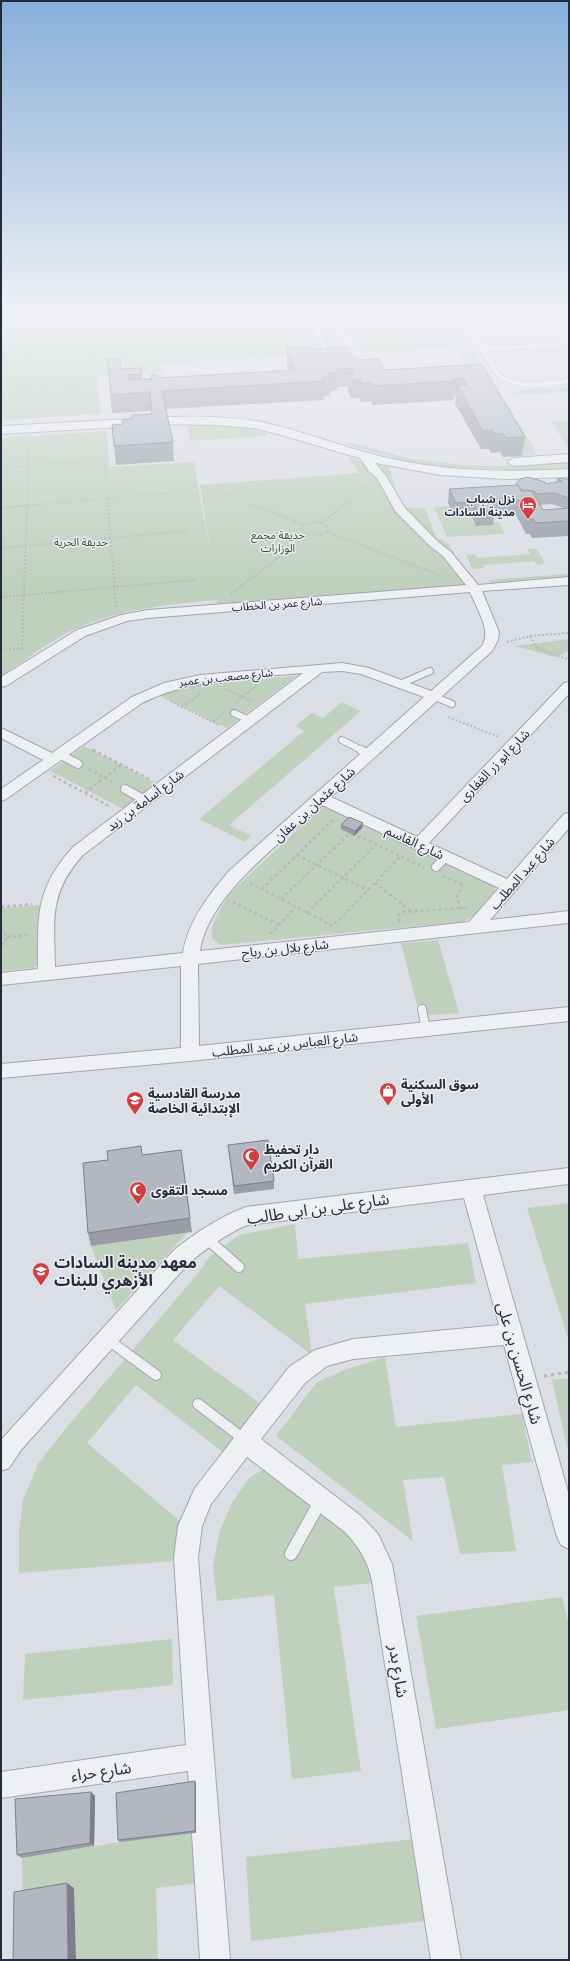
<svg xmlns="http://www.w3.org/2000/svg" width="570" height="1961" font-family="Ubuntu,'Noto Sans Arabic',sans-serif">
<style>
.green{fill:#bfd0bd}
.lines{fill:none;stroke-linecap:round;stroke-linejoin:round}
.service-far4-casing{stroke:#a2a5b0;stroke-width:5.5}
.service-far3-casing{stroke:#a2a5b0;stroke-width:8}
.service-far2-casing{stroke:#a2a5b0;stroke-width:10}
.service-far1-casing{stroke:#a2a5b0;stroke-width:12}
.service-casing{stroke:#a2a5b0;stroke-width:14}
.minor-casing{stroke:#a2a5b0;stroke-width:2}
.tertiary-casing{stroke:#a2a5b0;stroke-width:2}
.path-far3{stroke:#b6b9c0;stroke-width:1.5;stroke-dasharray:1.5 1.5;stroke-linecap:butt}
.path-far2{stroke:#b6b9c0;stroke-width:2;stroke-dasharray:2 2;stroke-linecap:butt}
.path-far1{stroke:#b6b9c0;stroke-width:2.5;stroke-dasharray:3 3;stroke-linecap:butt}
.path{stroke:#b6b9c0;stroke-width:3;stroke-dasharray:3.5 3.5;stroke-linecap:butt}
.service-far4{stroke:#eef0f4;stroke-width:4.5}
.service-far3{stroke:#eef0f4;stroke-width:6}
.service-far2{stroke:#eef0f4;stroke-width:8}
.service-far1{stroke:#eef0f4;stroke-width:10}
.service{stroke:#eef0f4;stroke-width:12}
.minor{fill:#eef0f4;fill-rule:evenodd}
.tertiary{fill:#eef0f4;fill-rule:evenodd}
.wall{fill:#9a9da7;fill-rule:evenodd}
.shaded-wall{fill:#7d8088}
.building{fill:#b3b7c2;stroke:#7d8088}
.labels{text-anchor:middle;stroke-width:3;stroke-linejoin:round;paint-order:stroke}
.far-poi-label{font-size:11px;font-weight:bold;fill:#262b3c;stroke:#ebedf4;text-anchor:end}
.far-park-label{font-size:11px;fill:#355733;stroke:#ebedf4}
.far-street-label{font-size:11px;fill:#262b3c;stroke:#ebedf4}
.street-label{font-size:13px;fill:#262b3c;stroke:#ebedf4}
.poi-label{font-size:13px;font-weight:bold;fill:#262b3c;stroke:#ebedf4;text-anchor:start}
.near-street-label{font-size:16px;fill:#262b3c;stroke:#ebedf4}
.near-poi-label{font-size:16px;font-weight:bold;fill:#262b3c;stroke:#ebedf4;text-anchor:start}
</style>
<rect width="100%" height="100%" fill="#dcdee6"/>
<g class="green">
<path d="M1,314H311C328,323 337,334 345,352L162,364V373L96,375L101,414L1,420Z"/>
<path d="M350,314H454L472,346L360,352C354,340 344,327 350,314Z"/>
<polygon points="473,314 560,315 562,321 484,323 476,320"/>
<polygon points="458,349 473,349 495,387 476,382"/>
<polygon points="569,387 569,392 512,395 525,389"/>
<polygon points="504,399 537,454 522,456 490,400"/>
<polygon points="569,421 569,449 551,422"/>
<polygon points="217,422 265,429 266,436 190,441 187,423"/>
<path d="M107,431L109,467L194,462L211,556L200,485L359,473L348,458L389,467L402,508H425L436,537L448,543L474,588L211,609L218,600C169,604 119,609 73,630C50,640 23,662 1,676V438Z"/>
<path d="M348,442L408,458L463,465L503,466L569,462V470C533,471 498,474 462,471C422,467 384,455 346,444Z"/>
<polygon points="449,506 454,517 472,516 492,522 499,522 505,534 447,537 434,507"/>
<polygon points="528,549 537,549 545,564 537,565 534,561 483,565 484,568 472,569 466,555 475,554 478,558 530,554"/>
<polygon points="569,574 569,578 491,583 489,580"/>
<polygon points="569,639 569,651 555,657 514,646"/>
<polygon points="296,676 227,728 158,695 192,684"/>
<polygon points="342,702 361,711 229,825 251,836 245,842 199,819 304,731 296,726 311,713 323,718"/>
<polygon points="84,746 156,783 123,809 50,771"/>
<path d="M326,803L493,880L496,887C490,908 480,914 461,922L221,945L212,939V927L218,913L229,894Z"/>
<polygon points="41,905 40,962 34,968 1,971 1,908"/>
<polygon points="438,940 459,1013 420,1016 401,943"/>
<polygon points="569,1203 569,1342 527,1208"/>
<polygon points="295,1224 298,1259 468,1243 476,1283 305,1304 312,1355 219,1286 173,1340 261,1404 224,1453 136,1385 87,1443 186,1526 175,1561 19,1573 19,1533 23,1500 38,1464 67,1427 199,1272 209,1257 239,1235"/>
<polygon points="187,1233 116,1310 91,1246"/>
<polygon points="385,1357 396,1427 522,1414 532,1462 502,1465 516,1551 460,1554 444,1477 403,1480 413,1541 276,1436 316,1383 344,1370"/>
<polygon points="569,1378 569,1455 552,1380"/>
<polygon points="268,1466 372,1549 381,1582 334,1587 361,1771 292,1779 274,1595 217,1601 213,1567 219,1533 232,1503 248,1479"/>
<polygon points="562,1597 569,1625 569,1710 436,1729 416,1616"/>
<polygon points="172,1639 173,1685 23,1700 25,1654"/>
<polygon points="196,1833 199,1883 156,1888 158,1960 76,1960 74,1888 23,1896 22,1858 120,1842"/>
<polygon points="415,1839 426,1921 251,1941 246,1857"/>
</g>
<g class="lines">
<g class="service-far4-casing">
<g id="service-far4">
<polyline points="317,314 318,332 330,357"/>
<polyline points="336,314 338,326 353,355"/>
<path d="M461,314L498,375C519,390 545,383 569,381"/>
<polyline points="469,328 560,324 564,325 569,331"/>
<polyline points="482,349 569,344"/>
</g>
</g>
<g class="service-far3-casing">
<g id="service-far3">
<polyline points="400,684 430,671"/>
<polyline points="433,696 452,704"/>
<polyline points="234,713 249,720"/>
<polyline points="342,740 363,751"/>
</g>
</g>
<g class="service-far2-casing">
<g id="service-far2">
<polyline points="361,750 369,754"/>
<polyline points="59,754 78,764"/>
<polyline points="125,789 145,800"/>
<polyline points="436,867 446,857"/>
<polyline points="422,1009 426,1029"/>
</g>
</g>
<g class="service-far1-casing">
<g id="service-far1">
<polyline points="206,1238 239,1267"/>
<polyline points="107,1339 156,1375"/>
<polyline points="198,1404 245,1440"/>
</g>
</g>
<g class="service-casing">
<polyline id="service" points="291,1554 321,1500"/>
</g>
<g class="minor-casing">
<g id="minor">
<path d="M363,452L367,453L386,476L405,508L438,542L451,552L478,585L569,577V585L482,591L499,632L498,640L492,651L331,797L417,837L564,683L569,682V694L429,843L507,879L564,814L569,813V828L490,920L569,911V923L198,964L199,1046L569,1007V1021L190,1061L1,1078V1064L181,1048V966L1,985V973L38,969C38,916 35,889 73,847L303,673C248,678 192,678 142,703L6,799L1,801V789L43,760L1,738V728L52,753L132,697L164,683L200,675L342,663L369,668L431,691L482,646C492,630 476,608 470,592L148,618L127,621L85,636L6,686L1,687V677L77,630L121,615L148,610L466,585L443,556L430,546L396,512L377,478L369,471L358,455ZM342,671L361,674L424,697L229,871C209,895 188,921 183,953L55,967C54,918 49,893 83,855L322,672ZM322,805L499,888L469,922L200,951C208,895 282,842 322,805Z"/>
<path d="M569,1168V1184L483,1195L569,1495V1549L561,1545L557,1537L504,1345L353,1359L327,1366L305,1383L261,1439L361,1516L378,1534L392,1564L461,1960H431L372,1581C368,1561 359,1547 345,1532L247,1457L211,1504L202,1526L198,1558L230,1960H200L188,1771L1,1798V1772L186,1745L174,1558L178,1526L195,1488L289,1367L315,1350L353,1339L499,1325L464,1198L247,1225C226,1234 207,1248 189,1263L21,1450L9,1468L1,1471V1440L175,1249C197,1232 219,1217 246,1207Z"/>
</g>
</g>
<g class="tertiary-casing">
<g id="tertiary">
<path d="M166,417C199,416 233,416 266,423C310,433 352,451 397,460C454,472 511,472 569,469V477L504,479L440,475L376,463L278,434L254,428L216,425L162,424L160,421Z"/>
<polygon points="150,418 154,419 156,422 154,425 1,434 1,426"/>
<polygon points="569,454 569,462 514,466 507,462 514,458"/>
</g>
</g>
<g class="path-far3">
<polyline points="176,314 188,361"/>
<polyline points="242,314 254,357"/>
<polyline points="1,333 307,316"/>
<polyline points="1,359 309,343"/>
<polyline points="1,390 97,384 92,314"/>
<polyline points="26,416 30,314"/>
<polyline points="1,468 104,459 108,506"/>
<polyline points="200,485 256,506"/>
<polyline points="20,506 181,492"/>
<polyline points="27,506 29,442"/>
<polyline points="343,506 370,484"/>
</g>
<g class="path-far2">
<polyline points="108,505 116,607"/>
<polyline points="253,505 305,525"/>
<polyline points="1,508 32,505"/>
<polygon points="312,522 322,523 328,527 328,531 318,535 305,533 302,529 303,526"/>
<polyline points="322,523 344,505"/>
<polyline points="327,532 444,577"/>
<polyline points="1,548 187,531"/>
<polyline points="231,594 309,534"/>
<polyline points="1,597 194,580"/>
<polyline points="530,636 537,648 569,660"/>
<polyline points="507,642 530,636 569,633"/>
<polyline points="1,650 22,648 27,505"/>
<polyline points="225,689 252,701"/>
<polyline points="170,701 219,725"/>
<polyline points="236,702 256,686"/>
<polyline points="182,707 200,694"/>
<polyline points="448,717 499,737"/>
<polyline points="213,722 223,713"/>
<polyline points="92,749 95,751"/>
</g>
<g class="path-far1">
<polyline points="93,750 149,779"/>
<polyline points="89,769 114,783"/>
<polyline points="53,776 111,807"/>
<polyline points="85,793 122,764"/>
<polyline points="358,836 424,867"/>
<polyline points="297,855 368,890"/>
<polyline points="443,876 462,885"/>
<polyline points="250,883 333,926 401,856"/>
<polyline points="375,883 411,911"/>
<polyline points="262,889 334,819"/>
<polyline points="281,899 348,835"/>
<polyline points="233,902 279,925"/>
<polyline points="1,907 32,904"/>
<polyline points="461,909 457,897 462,884"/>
<polyline points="307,913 376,845"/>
<polyline points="399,922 399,914 403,912 469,908"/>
<polyline points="1,928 7,937 1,947"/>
<polyline points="270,934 296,907"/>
<polyline points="7,937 31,935"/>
</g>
<polyline class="path" points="544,1376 569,1372"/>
<use href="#service-far4" class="service-far4"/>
<use href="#service-far3" class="service-far3"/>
<use href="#service-far2" class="service-far2"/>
<use href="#service-far1" class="service-far1"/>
<use href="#service" class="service"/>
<use href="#minor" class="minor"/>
<use href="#tertiary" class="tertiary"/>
</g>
<g class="wall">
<polygon points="287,348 310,349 354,360 384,370 482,364 525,437 522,456 503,457 500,452 491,453 489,449 481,449 455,404 456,396 454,396 454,400 373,405 371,401 361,402 359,398 351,398 348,391 348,386 337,387 337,390 330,391 330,395 324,396 323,400 166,409 173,442 174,461 116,465 112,425 123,424 132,419 151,414 151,411 112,413 107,359 121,369 142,374 142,379 289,370 287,366"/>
<path d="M557,479L569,480V536L532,538L530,534H526L516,515H512L510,513L495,514L493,525L476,526L472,516L454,517L448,503L449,489L516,485V484H545L556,483ZM551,504L564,508L543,510L540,505Z"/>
<polygon points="363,823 362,828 354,836 341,829 341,825"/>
<polygon points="228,1145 274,1181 274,1189 234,1194"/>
<polygon points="181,1150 192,1232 91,1246 88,1233 108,1160"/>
<polygon points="196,1784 196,1833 120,1842 118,1840"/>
<polygon points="91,1792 95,1796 94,1846 22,1858 17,1855"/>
</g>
<g class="shaded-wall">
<polygon points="363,823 362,828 354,836 355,831"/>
<polygon points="195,1781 196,1784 196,1833 195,1831"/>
<polygon points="91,1792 95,1796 94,1846 90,1843"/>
<polygon points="67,1883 74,1888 76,1960 68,1960"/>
</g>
<g class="building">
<polygon points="310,347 310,349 349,347 354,360 379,359 384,370 482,364 525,437 506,438 503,434 494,434 492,430 483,431 457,385 467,385 463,378 454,378 455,381 374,386 372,383 362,384 360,379 351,380 348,373 355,373 353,368 336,369 337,372 328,373 330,377 322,378 324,381 162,391 173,442 114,446 112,425 123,424 122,420 132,419 132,415 152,414 150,392 111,395 107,359 120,358 121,369 141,368 142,374 128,375 129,380 152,379 151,375 158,375 158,378 295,370 287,348"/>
<polygon points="528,477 545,482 545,484 559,482 562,481 557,479 563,478 569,480 569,498 553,493 537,494 534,491 522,490 516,484 520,479"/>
<polygon points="518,485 521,491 532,491 543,510 569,508 569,521 535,523 533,519 528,519 519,500 514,501 513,498 489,500 495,511 478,512 473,502 456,503 449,489"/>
<polygon points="349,817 363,823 355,831 341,825"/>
<polygon points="268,1140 274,1181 234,1186 228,1145"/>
<polygon points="141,1146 142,1155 181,1150 190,1218 88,1233 83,1163 108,1160 107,1151"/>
<polygon points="195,1781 195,1831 118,1840 116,1793"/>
<polygon points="91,1792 90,1843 17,1855 15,1799"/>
<polygon points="67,1883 68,1960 13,1960 14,1892"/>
</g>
<linearGradient id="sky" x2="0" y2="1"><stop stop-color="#87afda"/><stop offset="0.53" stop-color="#eff0f4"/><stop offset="1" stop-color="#eff0f4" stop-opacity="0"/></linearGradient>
<rect width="570" height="588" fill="url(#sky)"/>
<defs>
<g id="hotel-pin" transform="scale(0.9)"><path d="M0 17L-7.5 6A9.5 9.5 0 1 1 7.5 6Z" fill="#cc3f43" stroke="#ebedf4"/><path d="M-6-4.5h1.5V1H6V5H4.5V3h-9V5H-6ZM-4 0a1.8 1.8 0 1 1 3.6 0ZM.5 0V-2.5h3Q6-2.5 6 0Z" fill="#fff"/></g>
<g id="shop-pin" transform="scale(0.9)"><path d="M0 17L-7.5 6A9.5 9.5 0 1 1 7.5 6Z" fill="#cc3f43" stroke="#ebedf4"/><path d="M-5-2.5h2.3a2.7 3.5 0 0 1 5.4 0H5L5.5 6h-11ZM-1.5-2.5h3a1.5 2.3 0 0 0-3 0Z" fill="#fff"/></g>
<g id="school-pin" transform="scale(0.9)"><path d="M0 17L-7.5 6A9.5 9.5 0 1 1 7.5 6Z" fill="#cc3f43" stroke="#ebedf4"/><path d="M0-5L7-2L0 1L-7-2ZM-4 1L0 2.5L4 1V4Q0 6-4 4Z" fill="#fff"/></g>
<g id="mosque-pin" transform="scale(0.9)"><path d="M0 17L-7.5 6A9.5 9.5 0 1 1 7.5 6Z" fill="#cc3f43" stroke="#ebedf4"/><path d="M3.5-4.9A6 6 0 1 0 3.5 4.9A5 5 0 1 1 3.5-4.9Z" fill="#fff"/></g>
</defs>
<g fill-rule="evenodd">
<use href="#hotel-pin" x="528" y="505"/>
<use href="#shop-pin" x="388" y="1091"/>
<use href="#school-pin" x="135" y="1100"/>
<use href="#mosque-pin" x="251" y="1156"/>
<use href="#mosque-pin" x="138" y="1190"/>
<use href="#school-pin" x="41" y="1271"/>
</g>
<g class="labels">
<g class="far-poi-label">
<text x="515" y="503">نزل شباب<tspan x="515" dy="13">مدينة السادات</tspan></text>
</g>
<g class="far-park-label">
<text x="278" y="539">حديقة مجمع<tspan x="278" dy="13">الوزارات</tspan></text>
<text x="81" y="546">حديقة الحرية</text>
</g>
<g class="far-street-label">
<text transform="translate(277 604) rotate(-4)" y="4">شارع عمر بن الخطاب</text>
<text transform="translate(226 677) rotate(-6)" y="4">شارع مصعب بن عمير</text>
</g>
<g class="street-label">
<text transform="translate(494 765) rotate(-46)" y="5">شارع ابو زر الغفارى</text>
<text transform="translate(145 800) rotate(-37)" y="5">شارع أسامة بن زيد</text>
<text transform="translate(314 804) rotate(-42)" y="5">شارع عثمان بن عفان</text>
<text transform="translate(415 842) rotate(25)" y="5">شارع القاسم</text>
<text transform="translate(522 873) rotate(-49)" y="5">شارع عبد المطلب</text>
<text transform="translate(285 948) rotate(-6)" y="5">شارع بلال بن رباح</text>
<text transform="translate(285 1044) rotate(-6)" y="5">شارع العباس بن عبد المطلب</text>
</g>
<g class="poi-label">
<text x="401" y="1089">سوق السكنية<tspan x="401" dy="15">الأولى</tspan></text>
<text x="148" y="1098">مدرسة القادسية<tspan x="148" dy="15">الإبتدائية الخاصة</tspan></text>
<text x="264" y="1154">دار تحفيظ<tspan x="264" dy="15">القرآن الكريم</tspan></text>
<text x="151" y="1195">مسجد التقوى</text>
</g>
<g class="near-street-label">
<text transform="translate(318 1208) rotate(-8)" y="6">شارع على بن ابى طالب</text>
<text transform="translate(520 1363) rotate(74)" y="6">شارع الحسن بن على</text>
<text transform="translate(399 1671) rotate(81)" y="6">شارع بدر</text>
<text transform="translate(101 1771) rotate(-8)" y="6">شارع حراء</text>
</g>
<g class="near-poi-label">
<text x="54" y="1268">معهد مدينة السادات<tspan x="54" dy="18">الأزهري للبنات</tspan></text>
</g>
</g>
<rect width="570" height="1961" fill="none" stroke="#262b3c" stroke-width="4"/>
</svg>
